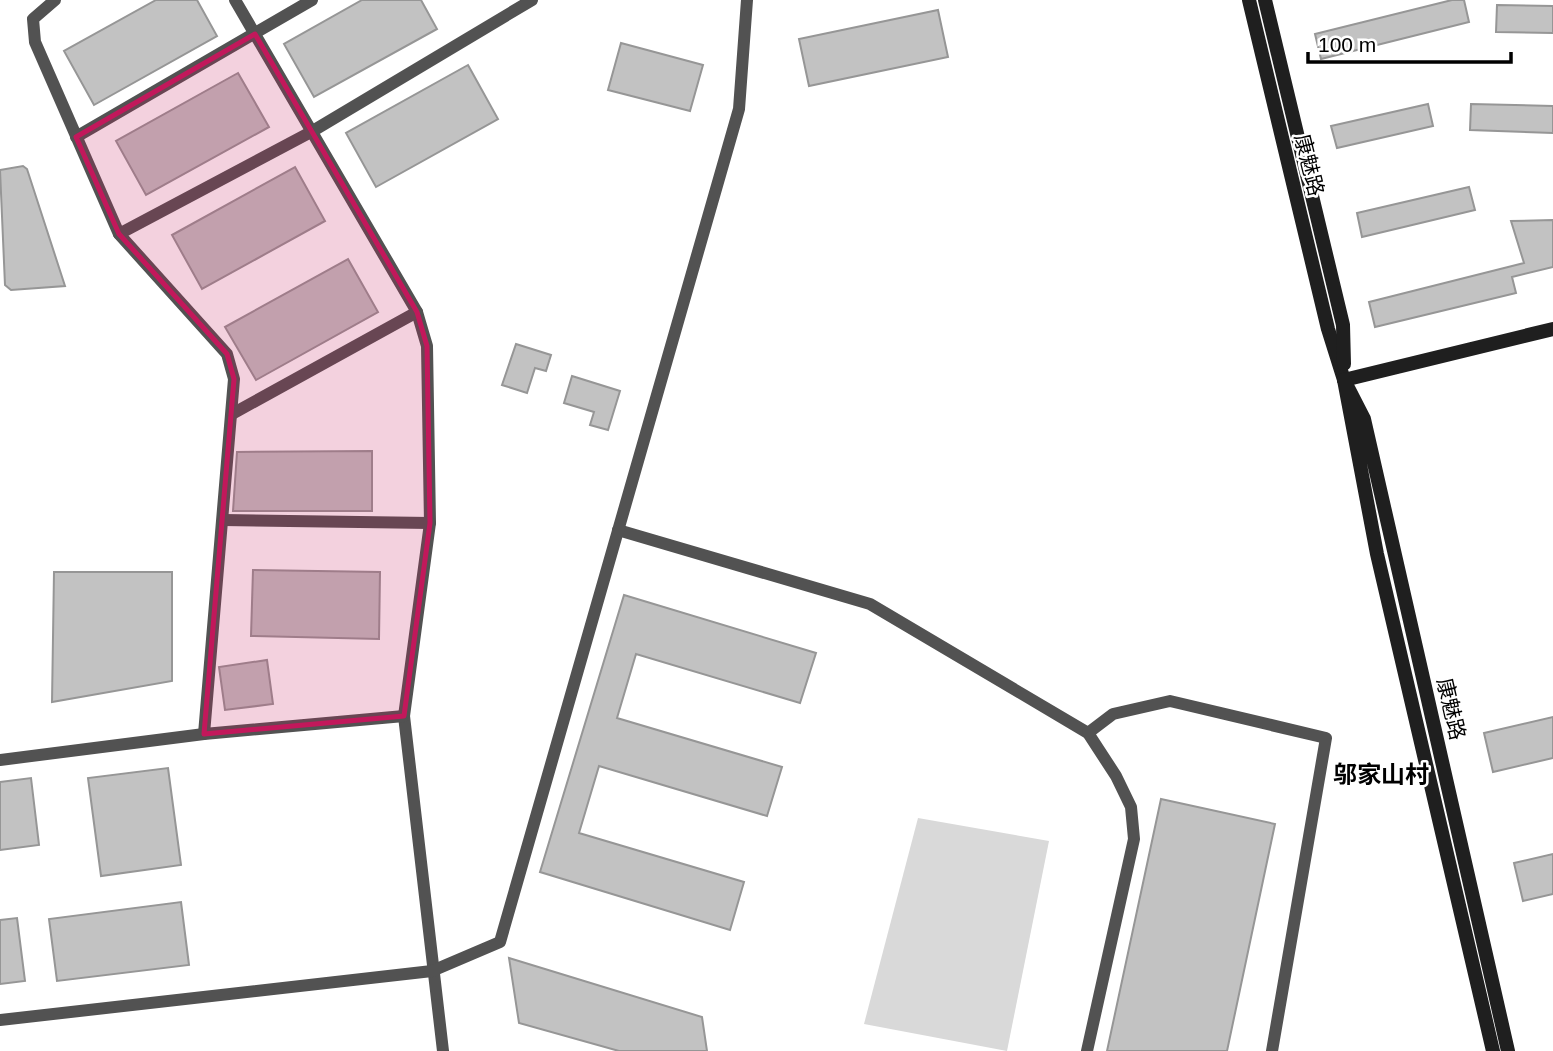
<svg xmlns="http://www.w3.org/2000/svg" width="1553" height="1051" font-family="Arial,'Noto Sans SC',sans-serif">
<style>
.green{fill:#d9d9d9}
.building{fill:#c2c2c2;stroke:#969696;stroke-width:2}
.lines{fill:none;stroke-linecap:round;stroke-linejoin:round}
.street{stroke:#525252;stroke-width:12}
.secondary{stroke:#1f1f1f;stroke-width:14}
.marked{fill:#c2185b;fill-opacity:0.2;stroke:#c2185b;stroke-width:5;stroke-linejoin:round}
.labels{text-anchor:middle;stroke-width:5;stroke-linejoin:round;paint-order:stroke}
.street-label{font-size:21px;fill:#000;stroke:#fff}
.quarter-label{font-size:24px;font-weight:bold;fill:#000;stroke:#fff}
</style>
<rect width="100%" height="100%" fill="#fff"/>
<polygon class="green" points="918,818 1049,841 1007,1051 864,1024"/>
<g class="building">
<polygon points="156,0 197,0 217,36 94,105 64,51"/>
<polygon points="362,0 421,0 437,29 314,97 284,44"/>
<polygon points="1452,0 1464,0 1469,22 1321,59 1315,34"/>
<polygon points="1497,5 1553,6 1553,33 1496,32"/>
<polygon points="938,10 948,57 809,86 799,39"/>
<polygon points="621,43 703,65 690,111 608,90"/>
<polygon points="468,65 498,119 376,187 346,133"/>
<polygon points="238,73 269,127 146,195 116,141"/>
<polygon points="1428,104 1433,126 1337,148 1331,126"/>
<polygon points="1471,104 1553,106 1553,133 1470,130"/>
<polygon points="23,166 27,169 65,286 11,290 5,285 0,170"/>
<polygon points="295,167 325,221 202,289 172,235"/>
<polygon points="1469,187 1475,210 1362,237 1357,213"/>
<polygon points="1553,220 1553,267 1512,277 1516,293 1375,327 1369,302 1524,263 1511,221"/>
<polygon points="348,259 378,312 256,380 225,327"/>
<polygon points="516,344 551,355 546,371 535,368 527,393 502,385"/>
<polygon points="572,376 620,391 608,430 590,425 594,412 564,403"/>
<polygon points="372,451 372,511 233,511 237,452"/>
<polygon points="253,570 380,572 379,639 251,636"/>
<polygon points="54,572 172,572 172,681 52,702"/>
<polygon points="624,595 816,653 800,703 636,654 617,718 782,767 767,816 599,766 579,833 744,882 730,930 540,872"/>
<polygon points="267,660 273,704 225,710 219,667"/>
<polygon points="1553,717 1553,758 1493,772 1484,733"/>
<polygon points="168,768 181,865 101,876 88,778"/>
<polygon points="31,778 39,845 0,850 0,782"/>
<polygon points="1161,799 1275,824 1227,1051 1107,1051"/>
<polygon points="1553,854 1553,894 1523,901 1514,863"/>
<polygon points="181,902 189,965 57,981 49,919"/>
<polygon points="17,918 25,981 0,984 0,920"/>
<polygon points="509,958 702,1017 707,1051 619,1051 519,1023"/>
</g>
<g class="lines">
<g class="street">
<polyline points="55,0 33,19 35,42 119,234 227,354 234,379 204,734"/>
<polyline points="235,0 417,312 427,346 430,523 404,716 443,1051"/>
<polyline points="76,137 312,0"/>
<polyline points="119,234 311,132 532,0"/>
<polyline points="232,414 417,312"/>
<polyline points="223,520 430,523"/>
<polyline points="618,530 870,604 1088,733 1116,776 1131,807 1134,839 1087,1051"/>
<polyline points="1088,733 1113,714 1170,701 1326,738 1272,1051"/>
<polyline points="0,760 204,734 404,716"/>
<polyline points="0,1020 432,971 500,942 739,109 747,0"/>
</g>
<g class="secondary">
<polyline points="1249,0 1328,329 1344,380"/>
<polyline points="1265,0 1343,325 1344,364"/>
<polyline points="1344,380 1553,329"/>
<polyline points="1493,1051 1377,554 1344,380 1364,419 1508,1051"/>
</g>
</g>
<path class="marked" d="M255,34L417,312L427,346L430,523L404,716L204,734L234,379L227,354L119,234L76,137Z"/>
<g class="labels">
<g class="street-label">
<text transform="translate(1309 165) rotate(76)" y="7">康魅路</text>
<text transform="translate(1451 709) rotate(77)" y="7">康魅路</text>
</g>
<g class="quarter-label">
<text x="1381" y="783">邬家山村</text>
</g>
</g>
<path d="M1308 52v10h203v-10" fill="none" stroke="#000000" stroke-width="3.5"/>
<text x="1318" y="52" font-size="21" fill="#000000" stroke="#ffffff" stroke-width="5" paint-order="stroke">100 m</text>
</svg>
